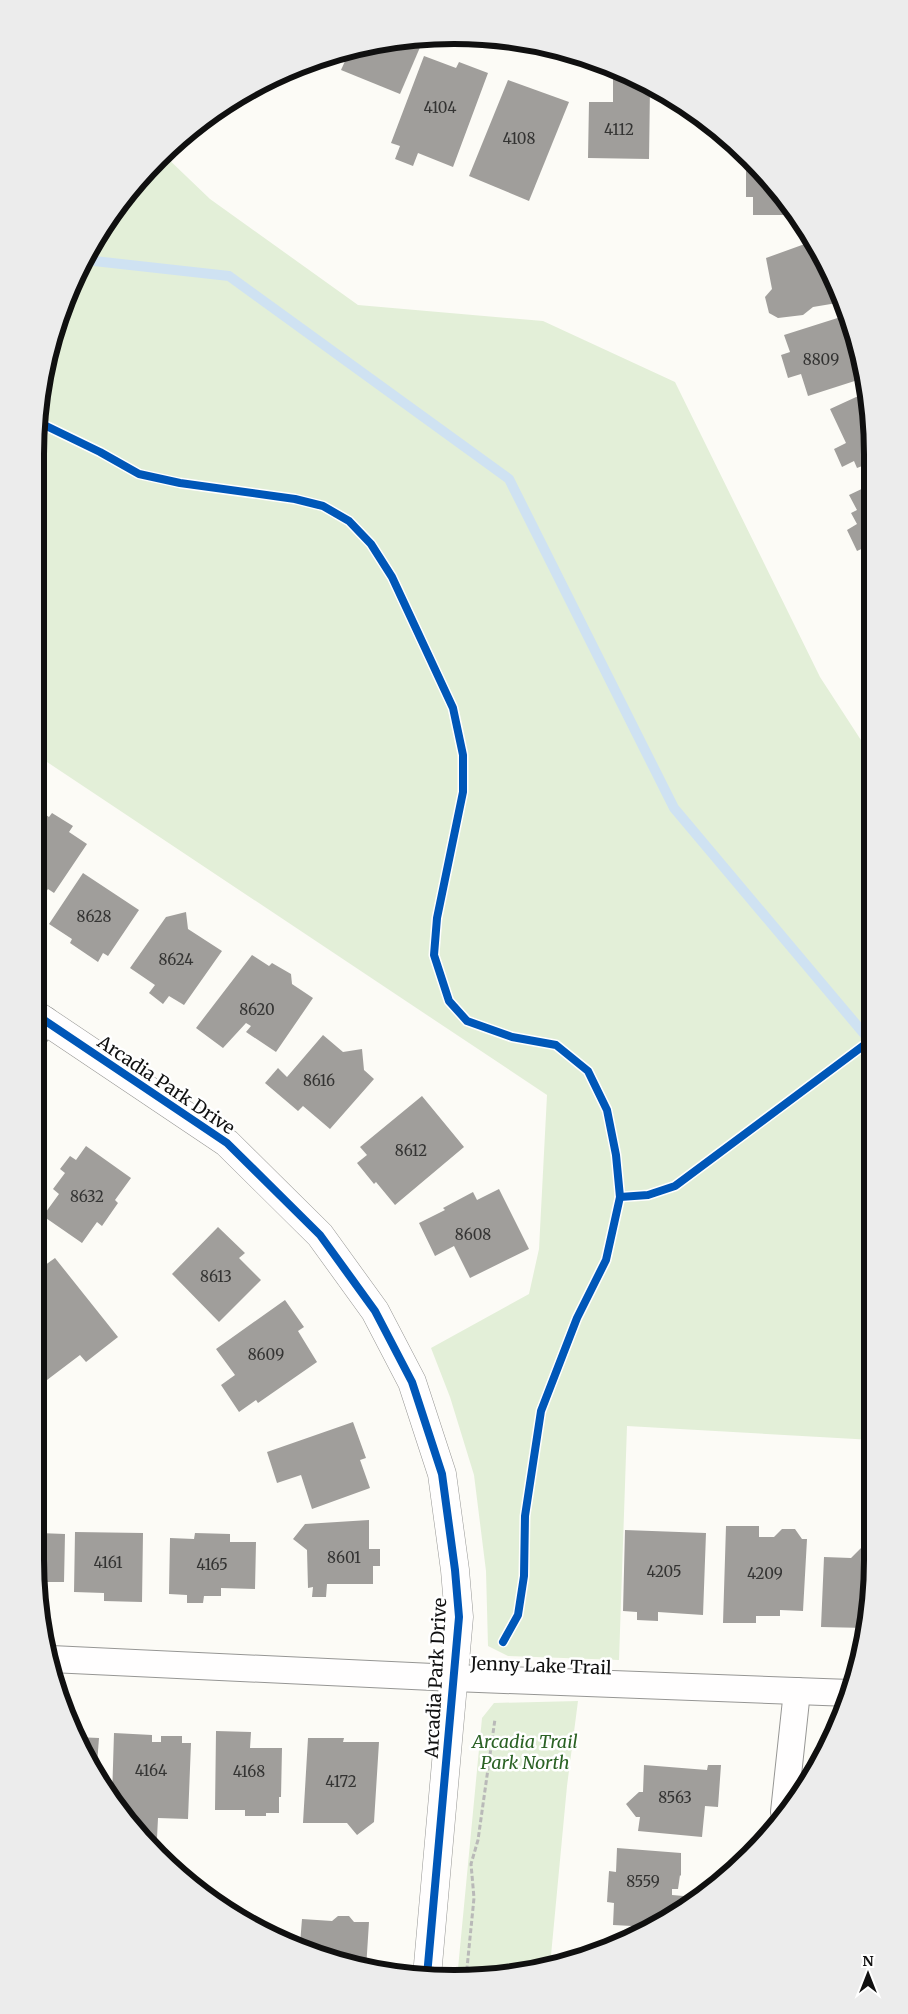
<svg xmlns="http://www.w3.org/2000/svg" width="908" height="2014" font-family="Merriweather,serif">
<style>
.green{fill:#e3efd8}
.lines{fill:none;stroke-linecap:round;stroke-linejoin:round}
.stream{stroke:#cfe2f2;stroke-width:10}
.building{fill:#a09e9b}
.minor-casing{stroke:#969694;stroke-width:28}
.tertiary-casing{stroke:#969694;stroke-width:29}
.path{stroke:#b9b9b8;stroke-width:3;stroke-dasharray:5 2.5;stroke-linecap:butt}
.minor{stroke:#fffefe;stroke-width:26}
.tertiary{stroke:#fffefe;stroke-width:28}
.cycleway-casing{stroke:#fff;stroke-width:11}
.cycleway{stroke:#0057b8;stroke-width:8}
.labels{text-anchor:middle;stroke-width:5;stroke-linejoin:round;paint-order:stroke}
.number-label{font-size:15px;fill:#343433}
.street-label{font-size:18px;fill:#101010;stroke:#fff}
.park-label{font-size:18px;font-style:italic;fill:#2b6225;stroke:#fff}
.rim{fill:none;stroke:#101010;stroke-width:6}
</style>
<rect width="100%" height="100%" fill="#fcfbf6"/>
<g class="green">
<polygon points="163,154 210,199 358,305 543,321 675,382 820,677 870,754 873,1440 627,1426 619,1660 508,1656 488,1646 486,1571 474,1475 450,1397 431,1348 529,1294 539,1249 547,1095 35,754 35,454 43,373 67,294 105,221"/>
<polygon points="578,1701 567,1786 550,1966 535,1971 457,1979 482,1718 494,1703"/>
</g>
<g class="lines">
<polyline class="stream" points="85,260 229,276 509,479 674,808 871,1042"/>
</g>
<g class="building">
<polygon points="424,38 400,94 341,70 350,50 372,43"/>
<polygon points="424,56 456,68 459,62 488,73 453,167 418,153 413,166 395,159 400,146 391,143"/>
<polygon points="613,73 625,73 650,88 649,159 588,158 589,102 613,102"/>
<polygon points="508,80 569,102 529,201 469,176"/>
<polygon points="746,159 786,199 796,215 753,215 753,197 746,197"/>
<polygon points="812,243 841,293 843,302 813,307 803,315 778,318 769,313 765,297 772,289 766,258 802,245"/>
<polygon points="847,315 864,378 808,396 801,374 788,378 781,355 790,352 784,335"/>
<polygon points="867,392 869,399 870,463 857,468 854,461 842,467 834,449 846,443 830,409"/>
<polygon points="870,485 870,545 857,551 847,530 857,524 851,513 857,510 849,495"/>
<polygon points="35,808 49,817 52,813 73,826 69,832 87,844 54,893 48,889 35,908"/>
<polygon points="83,873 139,910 108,956 103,953 98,962 70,943 72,939 49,924"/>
<polygon points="186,912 188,929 222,951 184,1005 169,996 163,1004 149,993 155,985 130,968 166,917"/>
<polygon points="252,955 269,966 272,963 291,974 292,984 313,998 276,1052 246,1032 251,1026 246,1023 223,1048 196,1028"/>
<polygon points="323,1035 343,1052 362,1049 364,1070 374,1079 330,1129 303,1106 298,1111 265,1083 278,1068 287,1077"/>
<polygon points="422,1096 464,1147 395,1205 376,1182 374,1184 357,1163 367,1155 360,1147"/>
<polygon points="86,1146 131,1178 115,1200 118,1203 102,1226 97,1222 82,1243 43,1216 59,1194 53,1189 65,1173 60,1169 70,1156 76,1160"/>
<polygon points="499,1189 529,1249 470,1278 454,1246 435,1256 419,1223 445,1210 443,1208 473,1192 477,1200"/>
<polygon points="218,1227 245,1253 239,1258 261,1280 219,1322 172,1274"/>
<polygon points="55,1258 118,1337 86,1362 80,1355 47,1380 35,1365 35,1278 44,1272 41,1268"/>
<polygon points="285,1300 304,1327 298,1331 317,1362 258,1403 256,1400 239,1412 221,1385 235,1375 216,1349"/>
<polygon points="353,1422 366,1458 360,1460 370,1488 312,1509 301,1475 277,1483 267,1452"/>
<polygon points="369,1520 369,1549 380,1549 380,1566 373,1566 373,1584 327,1584 326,1597 312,1597 313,1587 308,1588 307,1550 293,1539 305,1524"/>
<polygon points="35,1524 39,1524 39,1533 65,1534 64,1582 39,1582 35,1560"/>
<polygon points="726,1526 759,1526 759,1537 774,1537 782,1529 795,1529 802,1539 807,1539 803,1611 780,1610 780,1616 756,1616 756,1623 723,1623"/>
<polygon points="625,1530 706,1533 703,1615 658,1612 658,1621 637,1620 637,1612 623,1611"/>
<polygon points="75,1532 143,1533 142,1602 104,1601 104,1593 74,1592"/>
<polygon points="195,1533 230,1534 230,1542 256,1542 255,1589 221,1588 221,1596 204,1596 203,1603 187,1603 187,1595 169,1594 170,1538 194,1539"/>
<polygon points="865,1544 873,1552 866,1628 821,1627 824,1557 851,1558"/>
<polygon points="216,1731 251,1732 250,1748 282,1748 281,1797 279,1797 279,1813 266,1813 266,1816 245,1816 245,1810 215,1810"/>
<polygon points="114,1733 152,1735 152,1742 161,1742 161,1736 182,1736 182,1743 191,1743 188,1819 158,1818 157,1838 141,1838 139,1836 112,1798"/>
<polygon points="76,1737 99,1738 96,1777 91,1769"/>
<polygon points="308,1738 344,1738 343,1742 379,1742 374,1822 357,1835 347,1823 303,1823"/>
<polygon points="644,1765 707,1770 708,1765 721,1765 718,1807 705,1806 702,1837 638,1831 640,1817 636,1817 626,1804 639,1792 643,1792"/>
<polygon points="617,1848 681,1853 681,1876 680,1875 678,1889 672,1889 672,1895 695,1897 663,1923 652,1927 613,1925 614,1903 607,1902 609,1871 616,1872"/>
<polygon points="338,1916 349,1916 354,1922 369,1922 366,1969 300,1944 302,1919 332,1921"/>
</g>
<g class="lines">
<g class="minor-casing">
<g id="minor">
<polyline points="35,1035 45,1020"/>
<polyline points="51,1659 454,1678 850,1693"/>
<polyline points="784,1812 797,1691"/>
</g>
</g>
<g class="tertiary-casing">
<polyline id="tertiary" points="35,1014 227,1143 320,1235 375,1311 412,1382 442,1474 455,1570 459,1617 427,1976"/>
</g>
<polyline class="path" points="466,1978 474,1898 471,1864 478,1840 495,1719"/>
<use href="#minor" class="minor"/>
<use href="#tertiary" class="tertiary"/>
<g class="cycleway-casing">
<g id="cycleway">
<polyline points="38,422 100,452 139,474 180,483 295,499 323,506 349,521 371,544 392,577 453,708 463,755 463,792 437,918 434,955 449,1001 467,1021 512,1037 556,1045 588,1071 607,1110 616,1155 620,1197 606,1260 577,1318 541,1411 525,1516 524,1576 518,1615 503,1642"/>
<polyline points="35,1014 227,1143 320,1235 375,1311 412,1382 442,1474 455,1570 459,1617 427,1976"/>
<polyline points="620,1197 648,1195 675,1186 871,1040"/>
</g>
</g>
<use href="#cycleway" class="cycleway"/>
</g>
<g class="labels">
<g class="number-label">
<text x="440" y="113">4104</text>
<text x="619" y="135">4112</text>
<text x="519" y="144">4108</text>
<text x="821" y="365">8809</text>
<text x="94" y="922">8628</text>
<text x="176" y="965">8624</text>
<text x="257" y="1015">8620</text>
<text x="319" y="1086">8616</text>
<text x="411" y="1156">8612</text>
<text x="87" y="1202">8632</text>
<text x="473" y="1240">8608</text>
<text x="216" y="1282">8613</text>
<text x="266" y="1360">8609</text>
<text x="344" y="1563">8601</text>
<text x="108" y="1568">4161</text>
<text x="212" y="1570">4165</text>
<text x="664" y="1577">4205</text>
<text x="765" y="1579">4209</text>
<text x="151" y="1776">4164</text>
<text x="249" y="1777">4168</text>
<text x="341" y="1787">4172</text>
<text x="675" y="1803">8563</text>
<text x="643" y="1887">8559</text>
</g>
<g class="street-label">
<text transform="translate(166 1085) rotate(34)" y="6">Arcadia Park Drive</text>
<text transform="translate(541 1666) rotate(2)" y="6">Jenny Lake Trail</text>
<text transform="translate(436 1678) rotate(-87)" y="6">Arcadia Park Drive</text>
</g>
<g class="park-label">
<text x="525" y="1748">Arcadia Trail<tspan x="525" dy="21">Park North</tspan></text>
</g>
</g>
<path d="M0 0H908V2014H0ZM454 44H454A410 410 0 0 1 864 454V1560A410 410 0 0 1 454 1970H454A410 410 0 0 1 44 1560V454A410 410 0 0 1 454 44Z" fill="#ececec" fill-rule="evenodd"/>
<path class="rim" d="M454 44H454A410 410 0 0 1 864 454V1560A410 410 0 0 1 454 1970H454A410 410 0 0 1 44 1560V454A410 410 0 0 1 454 44Z"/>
<g transform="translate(868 1974)" stroke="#ffffff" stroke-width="4" paint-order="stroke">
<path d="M0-4L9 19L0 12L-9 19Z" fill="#101010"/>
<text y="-8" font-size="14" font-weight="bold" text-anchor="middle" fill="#101010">N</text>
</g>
</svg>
